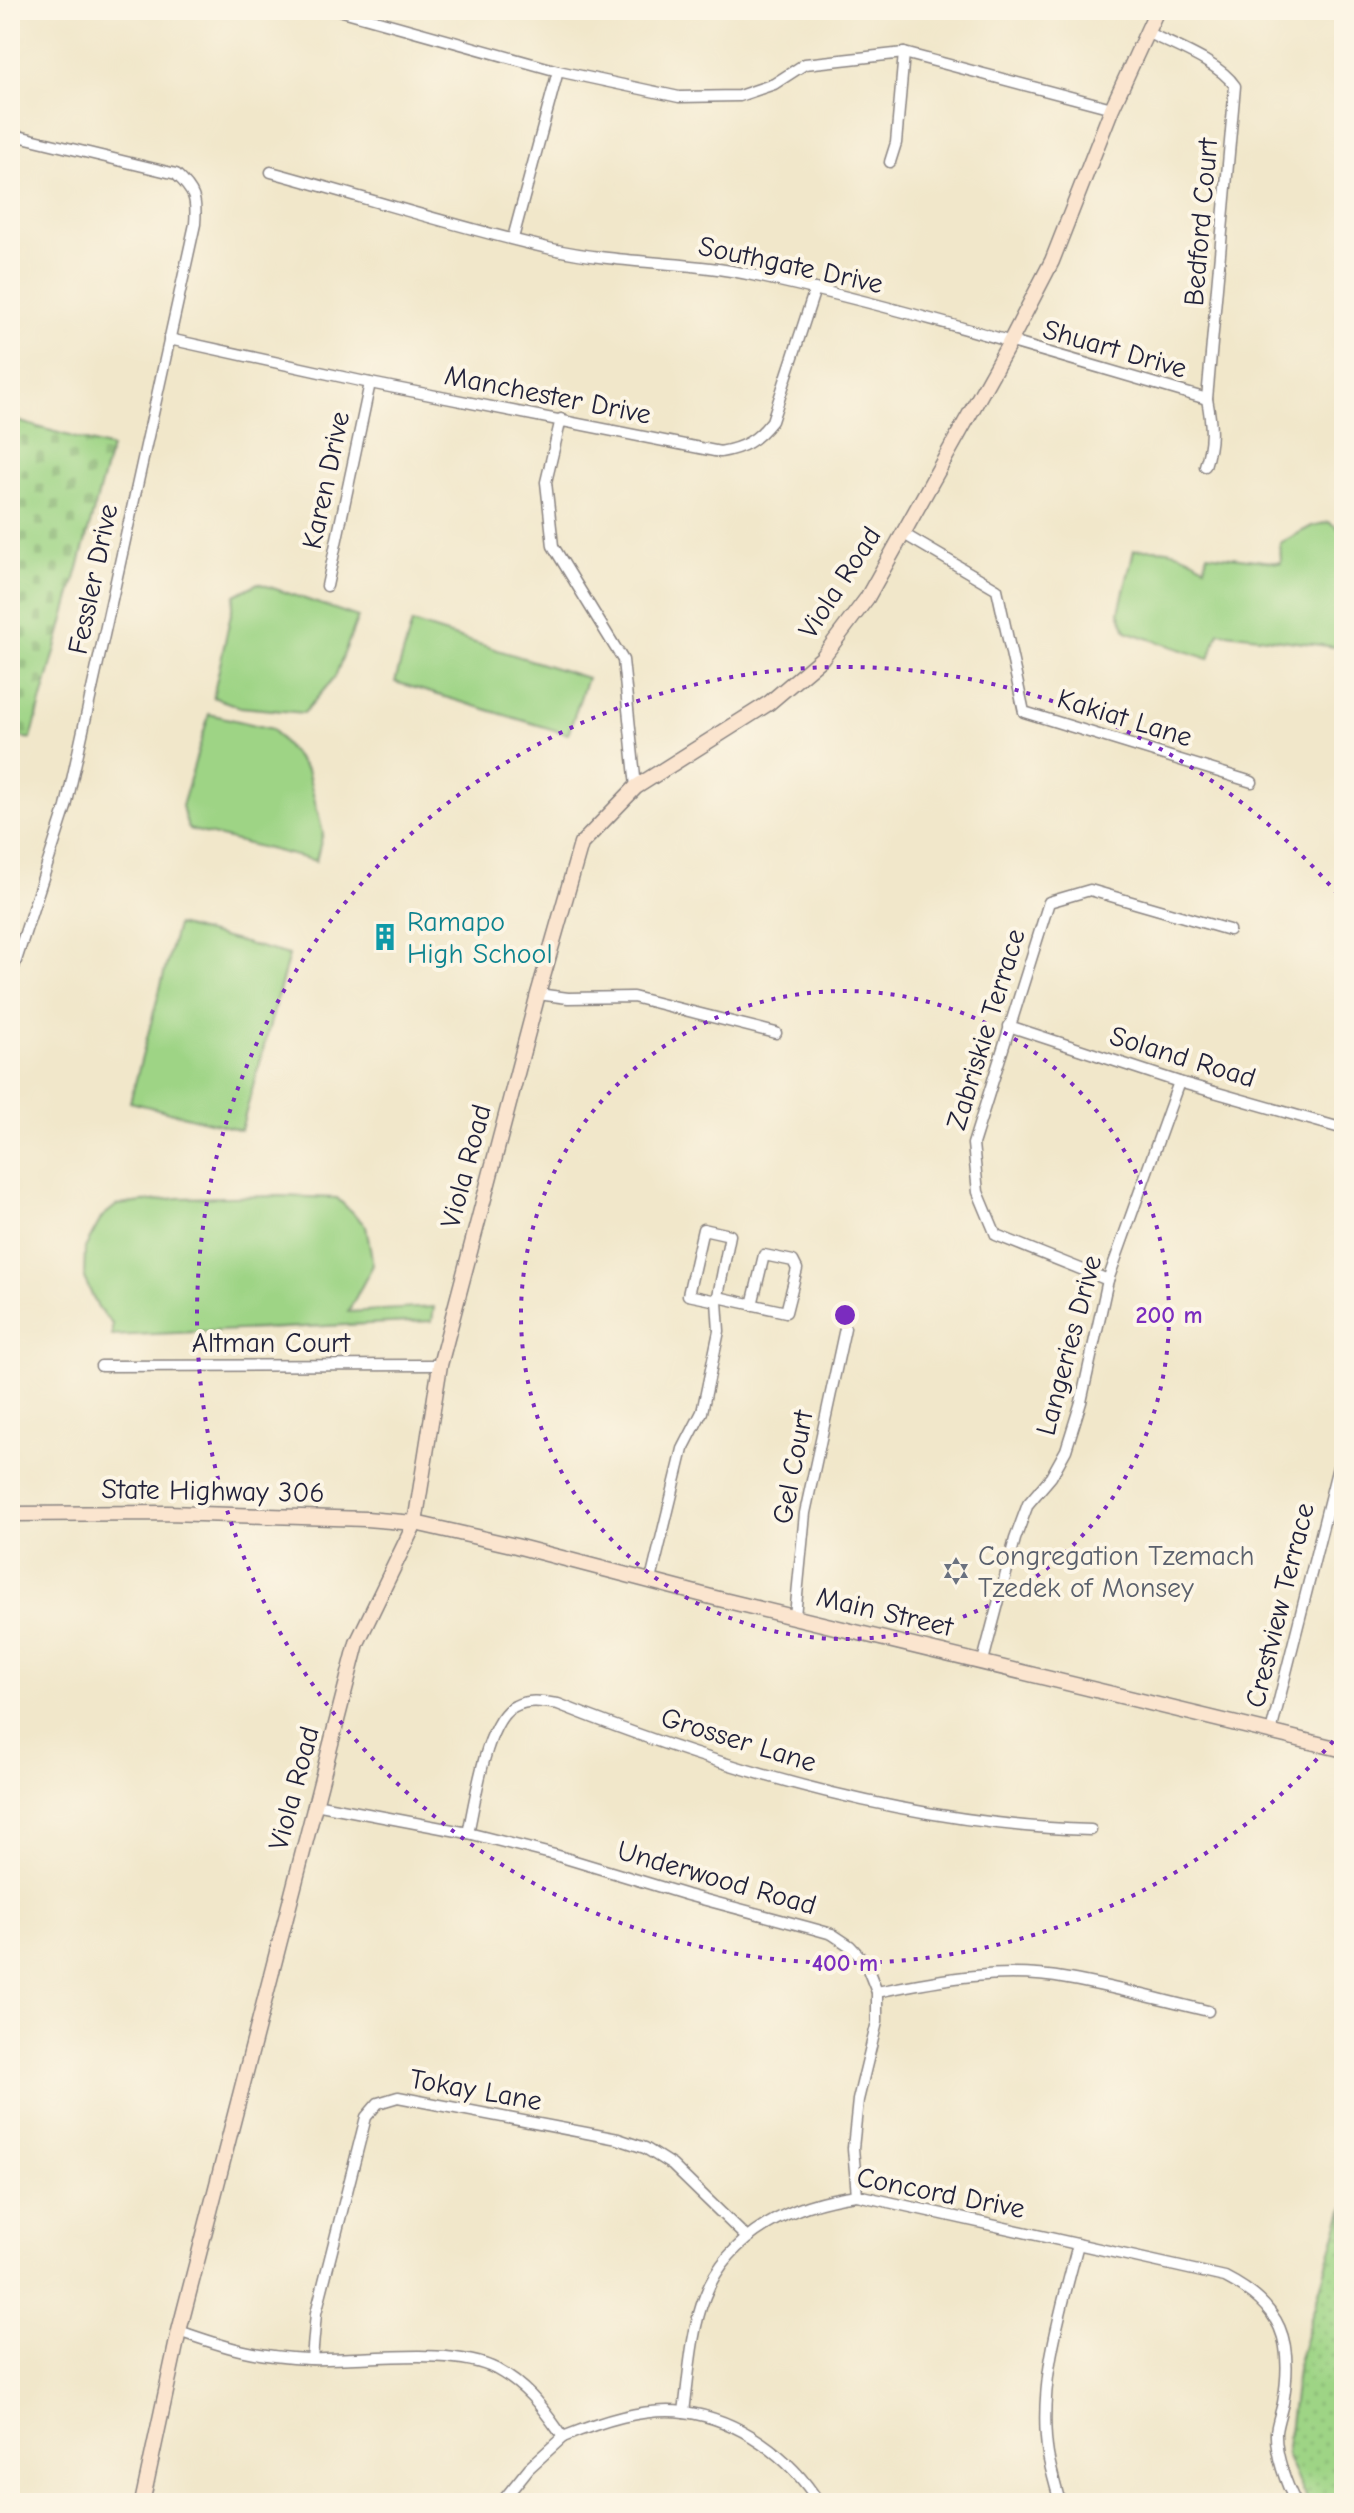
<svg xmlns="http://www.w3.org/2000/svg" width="1354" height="2513" font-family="'Comic Neue',sans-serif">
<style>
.grass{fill:#9ed485;stroke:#607b60;stroke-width:2}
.cemetery{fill:url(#cemetery-stones);stroke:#607b60;stroke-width:2}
.park{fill:url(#park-dots);stroke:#607b60;stroke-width:2}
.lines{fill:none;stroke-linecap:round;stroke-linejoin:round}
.street-casing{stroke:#8a8482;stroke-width:13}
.secondary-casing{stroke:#8a8482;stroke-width:17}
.street{stroke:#fff;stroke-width:10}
.secondary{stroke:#fbe5cf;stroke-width:14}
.ring{fill:none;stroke:#7b2cbf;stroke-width:4;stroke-dasharray:4 8}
.labels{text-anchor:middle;stroke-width:8;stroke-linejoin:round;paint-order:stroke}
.street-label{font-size:28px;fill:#22223b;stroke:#fcf5e5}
.culture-label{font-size:28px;fill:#0d838f;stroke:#fcf5e5;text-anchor:start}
.worship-label{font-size:28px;fill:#5b616d;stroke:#fcf5e5;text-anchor:start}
.centre{fill:#7b2cbf;stroke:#fcf5e5;stroke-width:4}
.ring-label{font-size:24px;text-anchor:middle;font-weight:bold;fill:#7b2cbf;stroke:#fcf5e5;stroke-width:8;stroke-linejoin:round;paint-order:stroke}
</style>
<defs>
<pattern id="cemetery-stones" width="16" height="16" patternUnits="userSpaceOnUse" patternTransform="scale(2)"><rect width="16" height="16" fill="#9ed485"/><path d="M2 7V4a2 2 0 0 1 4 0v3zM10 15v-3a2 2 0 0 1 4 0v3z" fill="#88b674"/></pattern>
<pattern id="park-dots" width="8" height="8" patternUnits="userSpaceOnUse" patternTransform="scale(2)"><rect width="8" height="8" fill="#9ed485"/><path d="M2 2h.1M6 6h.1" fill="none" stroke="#88b674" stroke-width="1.8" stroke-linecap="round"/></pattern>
</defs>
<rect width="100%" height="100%" fill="#fcf5e5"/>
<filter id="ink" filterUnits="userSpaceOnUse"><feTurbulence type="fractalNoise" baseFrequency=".0125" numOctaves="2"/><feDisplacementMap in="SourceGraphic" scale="16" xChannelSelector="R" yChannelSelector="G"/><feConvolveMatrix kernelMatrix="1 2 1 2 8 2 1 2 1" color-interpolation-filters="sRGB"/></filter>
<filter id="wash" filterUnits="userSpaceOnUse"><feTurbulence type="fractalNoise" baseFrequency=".006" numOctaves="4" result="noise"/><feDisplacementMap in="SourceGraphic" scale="32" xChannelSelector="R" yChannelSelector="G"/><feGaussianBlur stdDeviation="1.8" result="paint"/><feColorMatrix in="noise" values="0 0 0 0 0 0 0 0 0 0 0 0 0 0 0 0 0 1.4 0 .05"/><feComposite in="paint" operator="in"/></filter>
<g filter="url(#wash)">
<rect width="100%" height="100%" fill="#f1e7ca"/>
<g class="grass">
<path d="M1329,522L1344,532V648L1219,632L1209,659L1126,631L1119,612L1134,550C1164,547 1180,549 1205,567L1207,554L1281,563L1280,543L1312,526Z"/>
<polygon points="258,583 358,617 335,677 304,713 240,707 213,697 235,595"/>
<polygon points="412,623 587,678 568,734 395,682"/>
<polygon points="209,714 272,729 307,770 323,833 316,861 188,829 182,806"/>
<polygon points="177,925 289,955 241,1130 130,1102"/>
<polygon points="279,1196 337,1198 366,1226 373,1265 348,1312 434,1307 432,1321 112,1336 112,1324 98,1308 84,1278 85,1248 102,1217 117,1205 178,1198"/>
</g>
<polygon class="cemetery" points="10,419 111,448 31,739 10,735"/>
<polygon class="park" points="1344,2207 1344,2503 1310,2503 1303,2493 1286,2455 1298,2362"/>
</g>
<g filter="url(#ink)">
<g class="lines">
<g class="street-casing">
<g id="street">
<polyline points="339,10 558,71 679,97 739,96 774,84 805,64 904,53 1112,108"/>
<path d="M1146,32C1172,45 1219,62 1235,86L1207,399C1212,425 1213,442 1205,466"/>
<path d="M10,134L176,174C195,192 197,199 195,224L66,807L10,979"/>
<polyline points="10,148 13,134"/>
<polyline points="890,162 896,143 904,53"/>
<path d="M271,172C364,197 458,228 552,249C620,264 689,261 757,276C909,309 1058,356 1207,399"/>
<polyline points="513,238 558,71"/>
<polyline points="1344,322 1344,329"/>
<path d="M169,339L370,383L720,452C744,448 757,440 772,421L815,289"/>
<polyline points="561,419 546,482 553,546 623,660 636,787"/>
<polyline points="902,533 997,589 1024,712 1252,782"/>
<polyline points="327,586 370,383"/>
<polyline points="538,994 568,998 633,997 776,1033"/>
<polyline points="1009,1026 1179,1082 1344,1129"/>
<polyline points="1108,1280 996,1235 978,1192 973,1144 1049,902 1090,890 1229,930"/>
<path d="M718,1297C740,1302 763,1307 786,1312L797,1269L793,1261L764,1255L752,1305"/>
<polyline points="101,1366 440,1365"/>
<polyline points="651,1580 683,1449 702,1412 719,1331 717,1301 688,1295 703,1229 730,1235 717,1301"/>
<polyline points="795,1616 805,1513 845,1328"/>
<polyline points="983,1661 1015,1539 1028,1504 1051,1477 1066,1450 1081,1402 1108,1280 1179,1082"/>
<polyline points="1271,1732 1344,1443"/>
<polyline points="315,1804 468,1833 555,1855 687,1895 807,1927 832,1934 850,1946 865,1962 877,1992 877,2022 858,2100 853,2148 857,2195"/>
<path d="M468,1833C475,1803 486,1718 515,1706C529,1699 543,1702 558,1704C724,1770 912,1825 1091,1830"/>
<path d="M877,1992C940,1979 1004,1967 1068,1979C1115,1987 1161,2000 1208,2011"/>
<path d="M179,2331C227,2348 257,2357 309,2359C360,2361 453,2346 496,2369C529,2387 542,2408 563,2437C600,2422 643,2407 684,2412C739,2419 791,2457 819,2503"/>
<polyline points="312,2359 316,2313 366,2117 378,2103 398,2097 618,2139 645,2148 672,2165 747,2238"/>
<path d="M684,2412C689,2374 691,2331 705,2296C729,2233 794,2203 857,2195L1225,2277C1282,2306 1294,2341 1283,2403C1281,2412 1277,2423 1276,2432C1275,2454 1286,2484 1296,2503"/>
<polyline points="501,2503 529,2468 563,2437"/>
<path d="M1060,2503C1056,2487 1051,2471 1048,2455C1037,2385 1061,2311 1078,2244"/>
</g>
</g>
<g class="secondary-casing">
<g id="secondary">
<polyline points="10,1514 167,1513 366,1519 415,1523 516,1546 715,1598 1344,1750"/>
<polyline points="142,2503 179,2331 357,1643 415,1523 440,1365 538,994 581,844 636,787 769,703 822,658 867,598 1010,342 1052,261 1112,108 1157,10"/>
</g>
</g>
<use href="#street" class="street"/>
<use href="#secondary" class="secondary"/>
</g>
</g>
<g class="ring">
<circle cx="845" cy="1315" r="324"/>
<path d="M1341 1732A648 648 0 1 1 1341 898"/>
</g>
<defs>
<g id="building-bare" transform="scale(2.16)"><path d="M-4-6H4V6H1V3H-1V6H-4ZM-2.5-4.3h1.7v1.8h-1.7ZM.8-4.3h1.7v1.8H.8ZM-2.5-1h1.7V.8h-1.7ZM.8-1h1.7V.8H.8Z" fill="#0f9aa8" stroke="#fcf5e5" stroke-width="2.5" paint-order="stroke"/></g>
<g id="synagogue-bare" transform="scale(2.16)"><path d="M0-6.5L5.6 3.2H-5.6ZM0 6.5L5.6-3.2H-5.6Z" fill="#6b7280" stroke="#fcf5e5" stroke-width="2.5" paint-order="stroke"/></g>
</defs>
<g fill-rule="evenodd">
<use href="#building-bare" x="385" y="937"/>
<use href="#synagogue-bare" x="956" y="1571"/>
</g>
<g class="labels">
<g class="street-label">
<text transform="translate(1200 222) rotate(-85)" y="10">Bedford Court</text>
<text transform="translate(791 264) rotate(12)" y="10">Southgate Drive</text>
<text transform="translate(1115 348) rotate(16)" y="10">Shuart Drive</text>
<text transform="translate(548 394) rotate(11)" y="10">Manchester Drive</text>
<text transform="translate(325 480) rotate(-78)" y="10">Karen Drive</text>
<text transform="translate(92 579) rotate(-78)" y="10">Fessler Drive</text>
<text transform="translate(839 582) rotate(-57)" y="10">Viola Road</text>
<text transform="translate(1125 717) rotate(17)" y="10">Kakiat Lane</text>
<text transform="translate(985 1029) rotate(-73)" y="10">Zabriskie Terrace</text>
<text transform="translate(1183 1056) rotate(17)" y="10">Soland Road</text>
<text transform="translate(465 1166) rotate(-75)" y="10">Viola Road</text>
<text x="271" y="1352">Altman Court</text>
<text transform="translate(1068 1345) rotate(-75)" y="10">Langeries Drive</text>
<text transform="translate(792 1467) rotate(-79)" y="10">Gel Court</text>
<text transform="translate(213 1490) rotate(1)" y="10">State Highway 306</text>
<text transform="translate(1279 1605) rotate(-76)" y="10">Crestview Terrace</text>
<text transform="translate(885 1611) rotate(13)" y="10">Main Street</text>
<text transform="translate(739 1739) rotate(17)" y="10">Grosser Lane</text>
<text transform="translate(293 1788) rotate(-75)" y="10">Viola Road</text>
<text transform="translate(717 1877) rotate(16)" y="10">Underwood Road</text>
<text transform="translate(476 2089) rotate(10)" y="10">Tokay Lane</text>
<text transform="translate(941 2192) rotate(11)" y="10">Concord Drive</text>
</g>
<g class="culture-label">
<text x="407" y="931">Ramapo<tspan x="407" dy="32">High School</tspan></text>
</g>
<g class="worship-label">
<text x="978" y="1565">Congregation Tzemach<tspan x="978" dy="32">Tzedek of Monsey</tspan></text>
</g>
</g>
<circle cx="845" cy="1315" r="12" class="centre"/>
<g class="ring-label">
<text x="1169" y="1323">200 m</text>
<text x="845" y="1971">400 m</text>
</g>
<rect width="1354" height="2513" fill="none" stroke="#fcf5e5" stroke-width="40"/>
</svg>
